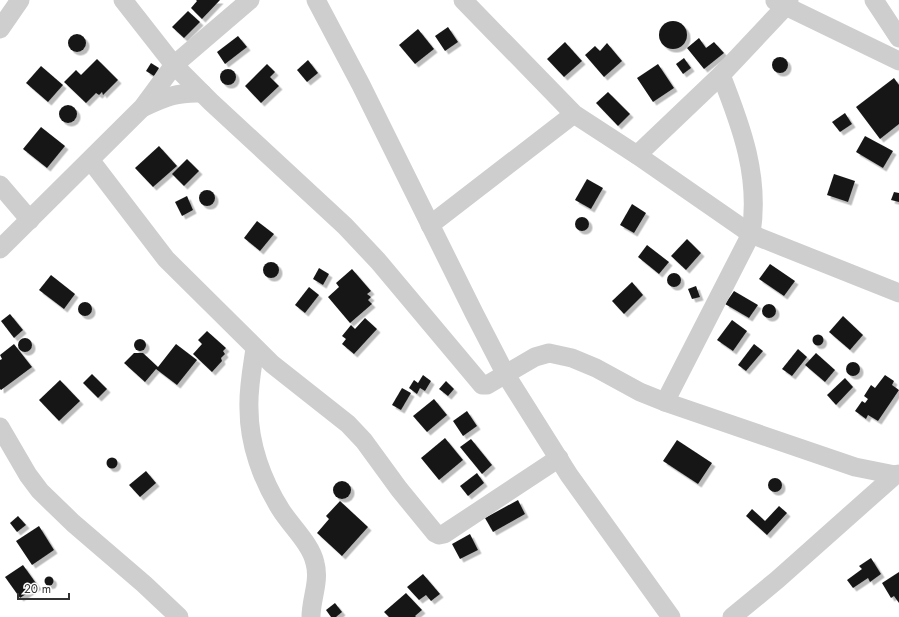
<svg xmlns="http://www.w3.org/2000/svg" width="899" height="617" font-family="Jost,sans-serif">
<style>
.building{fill:#181818;filter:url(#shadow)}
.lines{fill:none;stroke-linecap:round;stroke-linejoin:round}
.minor{stroke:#cecece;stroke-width:19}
</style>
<defs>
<filter id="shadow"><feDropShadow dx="3.5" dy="3.5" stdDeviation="0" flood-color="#0004"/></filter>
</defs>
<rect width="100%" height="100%" fill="#fff"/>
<g class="building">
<polygon points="196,0 220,0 202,19 191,8 197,1"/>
<polygon points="188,11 200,22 184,38 172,27"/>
<circle cx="673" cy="35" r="14"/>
<polygon points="448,27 458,42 445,51 435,36"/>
<polygon points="418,29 434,49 415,64 399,45"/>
<circle cx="77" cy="43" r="9"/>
<polygon points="238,36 247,47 225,64 217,52"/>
<polygon points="699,38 706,48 714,42 724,53 704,69 687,48"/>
<polygon points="565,42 582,61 564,77 547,59"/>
<polygon points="607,43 622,61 604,77 585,55 595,46 600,51"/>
<circle cx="780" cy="65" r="8"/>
<polygon points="684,58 691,68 683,74 676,64"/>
<polygon points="97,59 118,80 103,95 102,92 99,95 96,93 86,103 64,82 76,70 81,75"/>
<polygon points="308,60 318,73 307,82 297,70"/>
<polygon points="151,63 159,68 154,76 146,71"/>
<polygon points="267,64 275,72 270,77 279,86 261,103 245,86"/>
<polygon points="658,64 674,88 653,102 637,78"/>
<polygon points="41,66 63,85 48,102 26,83"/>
<circle cx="228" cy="77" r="8"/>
<polygon points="894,78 899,85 899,124 880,139 856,107"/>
<polygon points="608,92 630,114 618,126 596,103"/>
<circle cx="68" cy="114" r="9"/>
<polygon points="845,113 852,124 840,132 832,122"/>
<polygon points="41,127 65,146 47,168 23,149"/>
<polygon points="865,136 893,151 883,168 856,152"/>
<polygon points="159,146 177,166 153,187 135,168"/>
<polygon points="187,159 199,171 184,186 172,174"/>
<polygon points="834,174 855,181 848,202 827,195"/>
<polygon points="587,179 603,188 591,209 575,200"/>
<circle cx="207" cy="198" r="8"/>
<polygon points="894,192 899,193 899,202 891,200"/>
<polygon points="187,196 193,210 182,216 175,202"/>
<polygon points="632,204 646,213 634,233 620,225"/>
<circle cx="582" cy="224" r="7"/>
<polygon points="257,221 274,234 260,251 244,238"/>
<polygon points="687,239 701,253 686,270 671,256"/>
<polygon points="647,245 669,262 659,274 638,257"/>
<circle cx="271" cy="270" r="8"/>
<polygon points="770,264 795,281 784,296 759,279"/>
<polygon points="319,268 329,274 323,285 313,279"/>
<polygon points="352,269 371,291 367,294 371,297 368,300 372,304 350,323 328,297 339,287 336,283"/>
<circle cx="674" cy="280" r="7"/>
<polygon points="51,275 75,294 64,309 39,290"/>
<polygon points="632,282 643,295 624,314 612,301"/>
<polygon points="696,286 700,297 692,299 688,289"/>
<polygon points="309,287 319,295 305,313 295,305"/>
<polygon points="734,291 758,305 749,318 725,304"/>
<circle cx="85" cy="309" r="7"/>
<circle cx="769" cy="311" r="7"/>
<polygon points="10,314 23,330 14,338 1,321"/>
<polygon points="843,316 863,335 850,350 829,332"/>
<polygon points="365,318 377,329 354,354 342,344 346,339 342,336 351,325 355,329"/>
<polygon points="732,320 747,331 733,351 717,340"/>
<polygon points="207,331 226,348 223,351 225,354 221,358 222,361 212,372 193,354 202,344 198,340"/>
<circle cx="818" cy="340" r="5.5"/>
<circle cx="25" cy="345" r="7"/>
<circle cx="140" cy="345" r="6"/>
<polygon points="14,344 32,367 1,390 0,389 0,360 2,359 0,355"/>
<polygon points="176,344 197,360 177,385 156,369 145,382 124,363 134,353 143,353 158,367"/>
<polygon points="754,344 763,351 746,371 738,365"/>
<polygon points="798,349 807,357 792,376 782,369"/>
<polygon points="816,353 835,370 825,382 805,365"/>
<circle cx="853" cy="369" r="7"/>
<polygon points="92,374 107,389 98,398 83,383"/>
<polygon points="423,375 431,381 425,391 420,388 417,394 409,388 414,380 418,383"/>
<polygon points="885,375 894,381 892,385 899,390 878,421 868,415 866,419 855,411 862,401 865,403 868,399 864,396 871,385 875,388"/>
<polygon points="845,378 853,387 836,405 827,395"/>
<polygon points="60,380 80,401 59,421 39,400"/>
<polygon points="446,381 454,389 448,396 439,389"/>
<polygon points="402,388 411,393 401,410 392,405"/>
<polygon points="434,399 447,415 427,432 413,416"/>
<polygon points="467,411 477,426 463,436 453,421"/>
<polygon points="445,438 463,460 439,480 421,458"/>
<polygon points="471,439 492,465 482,474 460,447"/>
<polygon points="677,440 712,463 698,484 663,461"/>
<circle cx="112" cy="463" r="5.5"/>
<polygon points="146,471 156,483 140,497 129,485"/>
<polygon points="477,473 484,483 468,496 460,486"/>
<circle cx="775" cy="485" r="7"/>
<circle cx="342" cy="490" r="9"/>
<polygon points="518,500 525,514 493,532 485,518"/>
<polygon points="340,501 368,527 342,556 317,533 329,519 326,516"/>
<polygon points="779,506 787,513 767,535 746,516 752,509 765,521"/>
<polygon points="18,516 26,525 17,532 10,523"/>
<polygon points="39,526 54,550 32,565 16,541"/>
<polygon points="470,534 478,550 460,559 452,544"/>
<polygon points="871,558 881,574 870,582 868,578 853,588 847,580 862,569 859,566"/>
<polygon points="23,565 38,586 20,598 5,577"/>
<polygon points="899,572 899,603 894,596 891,598 882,583"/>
<polygon points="423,574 440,594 431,601 426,595 419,600 407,587"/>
<circle cx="49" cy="581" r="4.5"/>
<polygon points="406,593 422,610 415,616 416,617 389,617 384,612"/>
<polygon points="335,603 342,612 336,617 331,617 326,610"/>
</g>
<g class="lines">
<g class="minor">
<polyline points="123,0 174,65 211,102 345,226 378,261 482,385 487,385 535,357 549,353 572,358 596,368 640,392 665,402 855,467 895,475 899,474"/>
<polyline points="316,0 361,85 474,313 506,375 569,475 671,617"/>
<polyline points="463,0 574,114 637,155 751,234 899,293"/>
<polyline points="874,0 899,38"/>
<polyline points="775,1 899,61"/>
<polyline points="0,29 20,0"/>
<path d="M144,107C166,97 177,92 202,93"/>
<polyline points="637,155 721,75 785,7 789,0"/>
<polyline points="91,161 166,259 272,364 348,424 364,441 399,489 435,533 439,535 444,534 559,458"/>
<polyline points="0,185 30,220"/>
<polyline points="430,225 574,114"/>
<polyline points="0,249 143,107 174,65 250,0"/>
<path d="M255,349C252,369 248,389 249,409C249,444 262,480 281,510C291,526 311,544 315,563C320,581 311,599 311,617"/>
<path d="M665,402L751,234C760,177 742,128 721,75"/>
<polyline points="0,427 28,475 40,491 73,523 144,584 179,617"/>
<polyline points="732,617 777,580 895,475"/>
</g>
</g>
<path d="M18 593v6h51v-6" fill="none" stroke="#313131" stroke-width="2"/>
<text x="24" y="593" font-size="12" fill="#313131" stroke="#ffffff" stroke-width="3" paint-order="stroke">20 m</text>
</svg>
